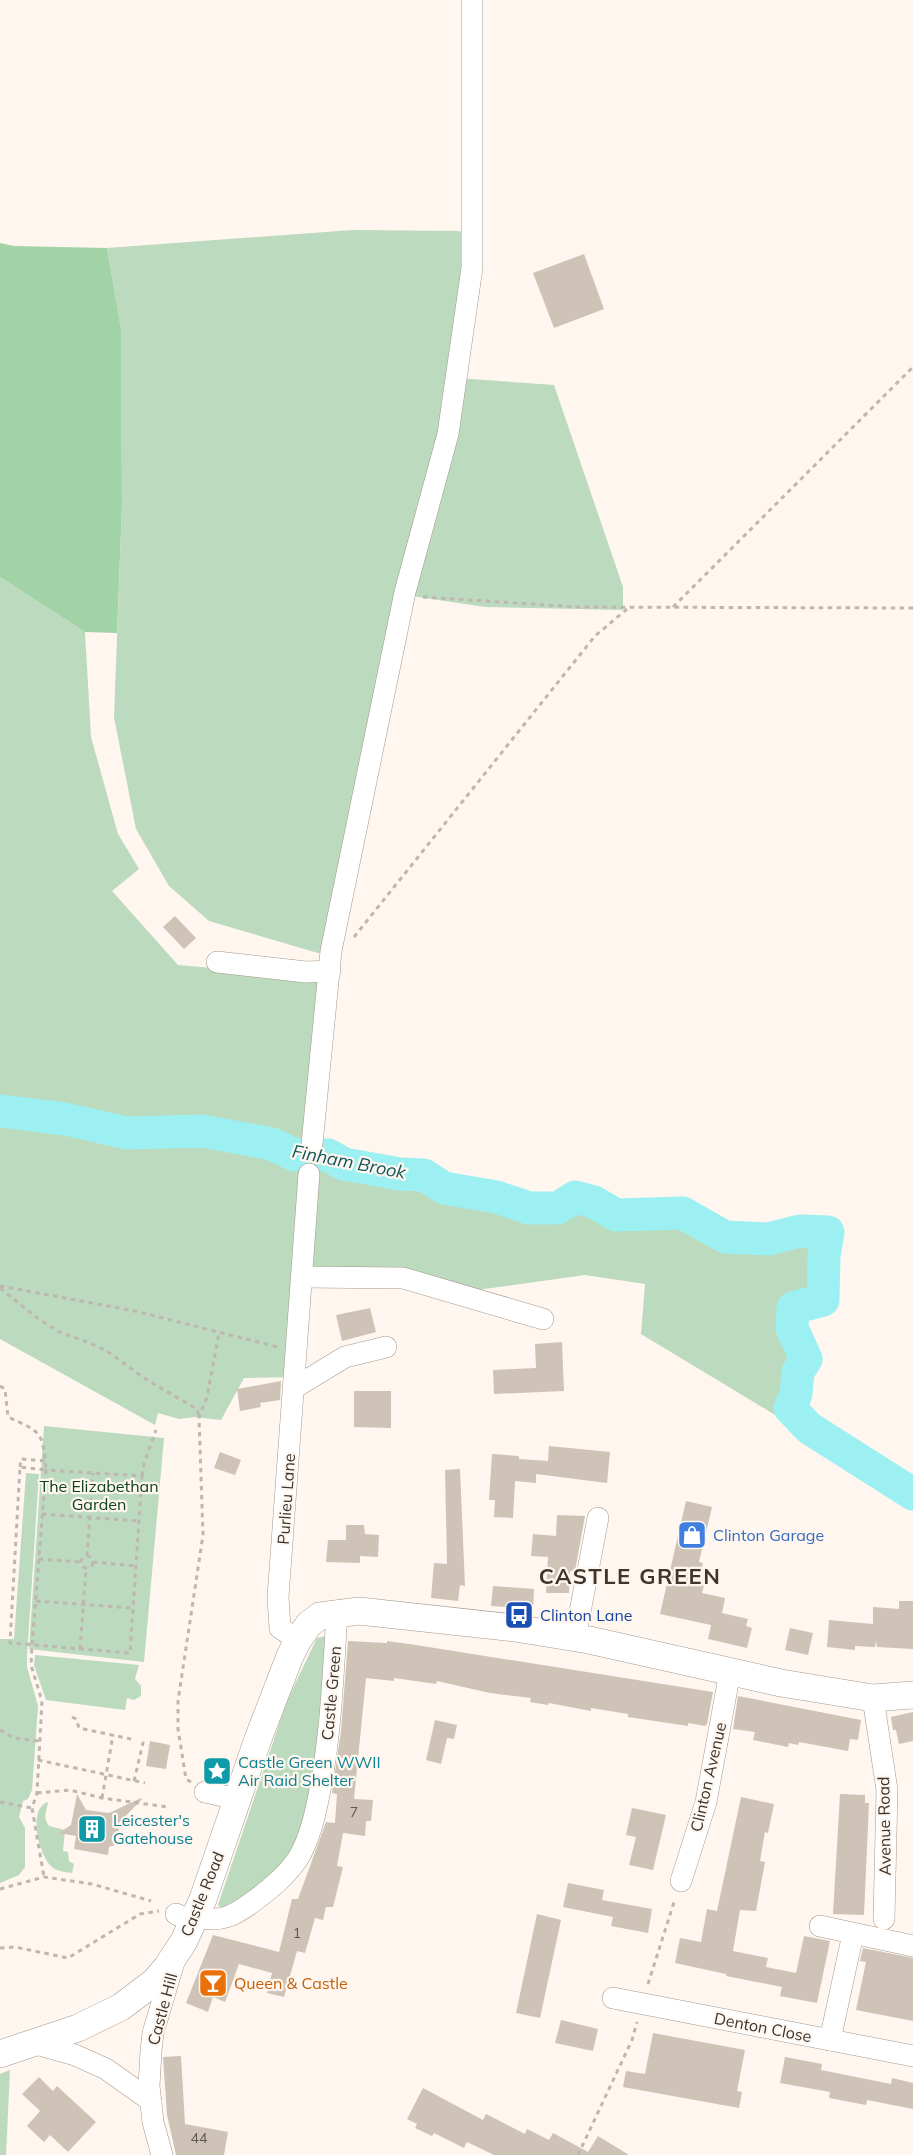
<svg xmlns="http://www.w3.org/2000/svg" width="913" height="2155" font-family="Mulish,sans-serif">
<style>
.green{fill:#bbdabe}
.forest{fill:#a1d3a6}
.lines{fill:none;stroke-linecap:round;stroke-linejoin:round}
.river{stroke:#9df0f2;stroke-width:33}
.building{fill:#cec3b6}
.minor-casing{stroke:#a5988d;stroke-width:22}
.major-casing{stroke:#a5988d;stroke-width:28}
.path{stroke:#beb7b0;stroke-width:3;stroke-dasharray:4.5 4.5;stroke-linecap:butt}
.minor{stroke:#fff;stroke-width:21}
.major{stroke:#fff;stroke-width:27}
.labels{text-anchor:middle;stroke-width:4.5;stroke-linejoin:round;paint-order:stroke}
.number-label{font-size:14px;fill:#5e5750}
.park-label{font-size:16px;fill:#0c431a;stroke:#fef6ef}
.street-label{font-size:16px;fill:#38332e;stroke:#fef6ef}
.shop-label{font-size:16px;fill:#366cbe;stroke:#fef6ef;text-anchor:start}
.transit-label{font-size:16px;fill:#164399;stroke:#fef6ef;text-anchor:start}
.culture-label{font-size:16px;fill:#0d838f;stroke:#fef6ef;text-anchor:start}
.food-label{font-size:16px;fill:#c56008;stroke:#fef6ef;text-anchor:start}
.water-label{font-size:18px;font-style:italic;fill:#10585b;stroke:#fef6ef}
.district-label{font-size:22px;font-weight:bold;letter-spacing:1.5px;fill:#3f352c;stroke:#fef6ef}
</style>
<rect width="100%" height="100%" fill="#fef6ef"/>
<g class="green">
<polygon points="353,230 458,231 471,234 456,378 554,385 623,587 623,610 485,607 405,595 331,951 318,953 209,921 169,886 136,829 114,717 122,506 121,329 107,248"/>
<polygon points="0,577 85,632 91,737 118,834 139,869 112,891 178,965 318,977 301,1189 294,1377 244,1378 221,1420 194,1417 179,1419 158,1413 155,1425 0,1339"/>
<polygon points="316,1155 328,1155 344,1164 400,1174 424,1175 444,1188 496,1197 529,1208 558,1208 575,1197 594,1202 616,1215 683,1213 725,1237 768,1239 800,1231 828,1232 824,1257 823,1300 793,1309 792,1328 806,1359 798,1372 796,1394 790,1408 777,1416 641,1334 645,1284 585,1275 477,1290 312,1274"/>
<polygon points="44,1426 164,1438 144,1662 29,1649"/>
<polygon points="26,1473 39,1474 27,1656 27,1667 38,1706 32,1790 28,1799 23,1801 19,1817 25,1828 25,1867 19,1875 0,1883 0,1639 14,1639"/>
<polygon points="329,1635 323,1748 295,1846 270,1879 239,1904 222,1909 218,1905 287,1701 317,1638"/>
<polygon points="35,1655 139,1665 135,1679 141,1686 141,1696 134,1700 127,1698 125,1710 46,1700 34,1665"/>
<path d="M48,1802C47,1811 42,1816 49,1826L65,1830L63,1851L68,1852L69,1861L74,1864L72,1873C64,1872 55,1871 50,1865C39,1853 27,1808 48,1802Z"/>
<polygon points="10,2070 6,2155 0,2155 0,2074"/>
</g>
<polygon class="forest" points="0,243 14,246 107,248 121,329 122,506 117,633 85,632 0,577"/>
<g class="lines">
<polyline class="river" points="0,1111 65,1119 127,1133 202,1131 272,1144 295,1155 328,1155 344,1164 400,1174 424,1175 444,1188 496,1197 529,1208 558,1208 575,1197 594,1202 616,1215 683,1213 725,1237 768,1239 800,1231 828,1232 824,1257 823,1300 793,1308 792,1328 806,1359 798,1372 796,1394 790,1408 809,1428 913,1494"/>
</g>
<g class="building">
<polygon points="584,254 604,309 554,328 533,273"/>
<polygon points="175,916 196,938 184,949 163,927"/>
<polygon points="370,1308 376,1332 342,1341 336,1315"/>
<polygon points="562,1342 564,1391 494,1394 493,1370 536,1368 535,1344"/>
<polygon points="281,1381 280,1400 260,1403 261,1407 240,1411 237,1389"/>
<polygon points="354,1391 391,1391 391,1428 354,1427"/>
<polygon points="549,1446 610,1452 607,1483 536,1474 536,1483 515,1481 513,1518 494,1517 495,1500 489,1500 492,1454 519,1456 519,1459 548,1461"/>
<polygon points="220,1452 241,1460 235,1475 214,1468"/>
<polygon points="460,1469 465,1586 460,1585 458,1601 431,1598 434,1563 447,1564 445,1470"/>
<polygon points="686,1501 712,1507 699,1562 703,1563 699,1580 705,1581 702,1593 725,1598 722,1613 748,1619 746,1626 752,1628 747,1648 708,1639 711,1625 660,1614"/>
<polygon points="557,1515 585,1516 575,1571 570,1571 569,1593 546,1593 548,1557 531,1556 533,1534 556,1536"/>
<polygon points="346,1525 364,1525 365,1534 379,1535 378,1557 360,1556 360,1563 326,1562 328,1540 346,1540"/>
<polygon points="493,1586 534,1589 533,1609 491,1606"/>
<polygon points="899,1601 913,1601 913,1649 877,1647 876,1641 875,1647 855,1646 855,1650 827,1647 829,1620 873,1624 873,1607 899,1609"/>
<polygon points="790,1628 813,1633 808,1655 785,1650"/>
<polygon points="348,1641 387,1643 387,1641 416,1645 713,1692 707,1724 705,1726 688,1723 688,1726 628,1717 628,1714 591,1708 591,1711 549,1703 548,1705 530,1702 531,1698 490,1693 437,1681 436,1684 394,1678 394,1681 366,1678 354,1799 373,1800 371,1821 366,1821 365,1836 343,1833 337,1866 343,1867 333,1907 326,1907 323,1920 315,1918 305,1953 297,1951 284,1997 267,1993 272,1973 239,1964 225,2002 213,1997 208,2012 186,2003 213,1935 279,1952 292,1899 298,1899 326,1822 335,1823 337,1794 332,1793 341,1731"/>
<polygon points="738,1696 861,1720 858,1740 850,1739 848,1751 799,1742 798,1745 789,1743 788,1747 753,1740 755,1732 733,1729"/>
<polygon points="913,1712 913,1741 899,1744 896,1730 893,1730 891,1717"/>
<polygon points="435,1720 457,1725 454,1739 447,1738 441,1764 426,1760"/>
<polygon points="150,1741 170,1745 166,1769 146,1766"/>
<polygon points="77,1794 86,1810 109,1813 141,1798 142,1799 118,1824 121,1843 109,1847 108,1855 74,1849 76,1836 59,1833 71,1825"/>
<polygon points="840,1794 865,1795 865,1803 869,1803 864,1915 833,1914"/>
<polygon points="741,1797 774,1804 768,1833 765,1832 760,1861 765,1862 756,1911 740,1910 733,1951 768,1958 766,1967 796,1973 804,1936 830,1941 817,2003 780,1996 782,1987 726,1976 726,1974 675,1963 680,1938 701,1942 707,1909 717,1911"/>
<polygon points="632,1808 666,1815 653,1870 629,1865 636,1837 626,1835"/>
<polygon points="568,1883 604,1890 602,1900 652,1909 648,1933 611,1926 613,1917 563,1907"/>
<polygon points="537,1914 561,1920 540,2018 516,2013"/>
<polygon points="863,1948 913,1958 913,2021 856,2010 866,1962 860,1961"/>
<polygon points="561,2020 598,2029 593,2051 555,2043"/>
<polygon points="653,2033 745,2050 737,2091 742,2092 739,2108 623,2087 626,2071 645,2074"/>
<polygon points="181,2056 185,2124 228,2132 224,2155 176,2155 167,2115 163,2057"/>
<polygon points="785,2057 822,2064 821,2070 891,2084 892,2078 913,2083 913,2109 867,2100 866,2105 829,2098 830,2092 780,2083"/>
<polygon points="39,2077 53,2091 57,2086 96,2122 68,2152 50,2135 44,2142 27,2126 40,2111 22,2094"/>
<polygon points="423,2088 483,2120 486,2114 525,2134 527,2129 549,2140 553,2133 588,2152 598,2136 629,2155 494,2155 467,2142 464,2148 434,2133 432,2136 415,2128 417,2124 407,2119"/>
</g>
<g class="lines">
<g class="minor-casing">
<g id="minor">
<polyline points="217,962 306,972 330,971"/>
<polyline points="312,1144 331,951 405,592 448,434 472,268 472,0"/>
<polyline points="303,1277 403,1278 543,1319"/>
<polyline points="294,1388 345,1357 386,1347"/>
<polyline points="575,1638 598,1518"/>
<polyline points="298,1640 280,1628 278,1597 309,1174"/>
<polyline points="873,1698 887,1790 884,1919"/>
<polyline points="205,1792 237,1799"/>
<polyline points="681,1881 706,1802 730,1672"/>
<polyline points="176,1914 193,1922"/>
<path d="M196,1917C221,1923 234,1916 254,1901C270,1889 285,1877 297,1860C308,1843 314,1820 318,1800C331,1738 333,1675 337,1613"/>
<polyline points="820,1926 913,1946"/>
<polyline points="613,1998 913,2056"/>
<polyline points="830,2040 853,1934"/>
<polyline points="32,2043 75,2055 106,2069 151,2101"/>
<polyline points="162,2155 153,2122 149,2086 151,2051 153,2033 174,1962"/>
</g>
</g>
<g class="major-casing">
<polyline id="major" points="0,2054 78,2028 121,2007 154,1982 167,1967 184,1941 203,1899 258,1739 290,1656 298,1640 309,1624 320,1616 359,1611 515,1628 589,1640 781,1683 873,1698 913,1695"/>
</g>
<g class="path">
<polyline points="423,597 577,607 913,608"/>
<polyline points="673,607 913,367"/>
<polyline points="354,937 595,636 627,609"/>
<polyline points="0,1286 135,1311 278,1347"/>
<polyline points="0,1288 36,1317 59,1332 90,1343 107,1351 147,1380 197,1409 199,1416"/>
<path d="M0,1386L5,1389L8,1417C41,1432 43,1431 46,1470L20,1467L10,1643C50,1646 90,1650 130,1653L142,1476L46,1470L32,1645L31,1665L42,1701L37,1793L32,1808L44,1877"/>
<polyline points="20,1467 21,1459 45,1461"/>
<polyline points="142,1476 144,1464 156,1430"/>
<polyline points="42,1514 139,1521"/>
<circle cx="87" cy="1562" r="6"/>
<polyline points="87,1556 93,1473"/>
<polyline points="39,1559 81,1562"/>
<polyline points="93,1562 136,1566"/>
<polyline points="36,1601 133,1608"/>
<polyline points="80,1649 86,1569"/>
<polyline points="72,1717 76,1719 79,1728 131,1739"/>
<polyline points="0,1730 14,1738 39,1741"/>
<polyline points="38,1760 145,1783"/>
<polyline points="134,1781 143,1743 149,1745"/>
<polyline points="191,1782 186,1779 178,1729 178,1701 203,1535 199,1417 207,1397 219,1333"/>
<polyline points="37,1793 70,1790 102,1798 168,1807"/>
<polyline points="102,1798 113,1735"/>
<polyline points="0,1802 32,1808"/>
<polyline points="0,1889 44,1877 92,1884 151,1901"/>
<polyline points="0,1948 15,1947 68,1958 140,1914 159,1911"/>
<polyline points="648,1984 675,1899"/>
<polyline points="578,2155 632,2040 637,2022"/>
</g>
<use href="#minor" class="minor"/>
<use href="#major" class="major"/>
</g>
<defs>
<g id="shop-square" transform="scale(1.5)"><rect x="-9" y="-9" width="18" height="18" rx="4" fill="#3f7fe0" stroke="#fef6ef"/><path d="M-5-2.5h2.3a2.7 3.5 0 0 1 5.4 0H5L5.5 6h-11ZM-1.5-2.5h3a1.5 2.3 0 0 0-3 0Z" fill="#fff"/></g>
<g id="bus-square" transform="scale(1.5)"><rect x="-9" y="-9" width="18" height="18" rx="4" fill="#1a4fb4" stroke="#fef6ef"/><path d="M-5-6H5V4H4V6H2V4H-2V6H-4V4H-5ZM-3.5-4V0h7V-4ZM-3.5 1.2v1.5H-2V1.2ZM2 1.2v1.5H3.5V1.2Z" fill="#fff"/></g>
<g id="sight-square" transform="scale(1.5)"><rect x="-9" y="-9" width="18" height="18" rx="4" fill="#0f9aa8" stroke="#fef6ef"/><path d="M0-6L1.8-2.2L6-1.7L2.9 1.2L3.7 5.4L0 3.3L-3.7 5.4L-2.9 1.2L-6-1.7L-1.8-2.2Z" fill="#fff"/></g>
<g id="building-square" transform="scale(1.5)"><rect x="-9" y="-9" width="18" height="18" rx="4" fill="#0f9aa8" stroke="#fef6ef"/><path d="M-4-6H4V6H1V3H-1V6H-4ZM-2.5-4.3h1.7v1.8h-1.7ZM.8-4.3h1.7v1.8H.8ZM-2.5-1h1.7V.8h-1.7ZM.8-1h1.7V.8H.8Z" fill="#fff"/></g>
<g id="bar-square" transform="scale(1.5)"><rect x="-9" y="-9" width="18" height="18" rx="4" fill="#e8710a" stroke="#fef6ef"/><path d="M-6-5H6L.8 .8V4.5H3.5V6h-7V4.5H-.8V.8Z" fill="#fff"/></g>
</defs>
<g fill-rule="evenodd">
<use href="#shop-square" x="692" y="1535"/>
<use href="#bus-square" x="519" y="1615"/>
<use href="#sight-square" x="217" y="1771"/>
<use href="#building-square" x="92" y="1829"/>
<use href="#bar-square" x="213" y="1983"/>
</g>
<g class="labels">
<g class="number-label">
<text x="354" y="1817">7</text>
<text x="297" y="1938">1</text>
<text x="199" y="2143">44</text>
</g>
<g class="park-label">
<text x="99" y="1492">The Elizabethan<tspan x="99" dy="18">Garden</tspan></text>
</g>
<g class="street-label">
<text transform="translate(286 1499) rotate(-86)" y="6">Purlieu Lane</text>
<text transform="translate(331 1693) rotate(-85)" y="6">Castle Green</text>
<text transform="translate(708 1777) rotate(-77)" y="6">Clinton Avenue</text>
<text transform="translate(884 1826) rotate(-91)" y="6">Avenue Road</text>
<text transform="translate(202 1894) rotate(-68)" y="6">Castle Road</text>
<text transform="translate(162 2009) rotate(-75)" y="6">Castle Hill</text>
<text transform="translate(763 2027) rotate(11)" y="6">Denton Close</text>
</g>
<g class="shop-label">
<text x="713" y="1541">Clinton Garage</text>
</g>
<g class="transit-label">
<text x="540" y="1621">Clinton Lane</text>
</g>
<g class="culture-label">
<text x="238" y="1768">Castle Green WWII<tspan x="238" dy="18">Air Raid Shelter</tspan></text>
<text x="113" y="1826">Leicester's<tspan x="113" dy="18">Gatehouse</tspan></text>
</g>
<g class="food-label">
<text x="234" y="1989">Queen &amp; Castle</text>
</g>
<g class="water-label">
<text transform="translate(349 1162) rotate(11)" y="6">Finham Brook</text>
</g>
<g class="district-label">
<text x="630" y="1584">CASTLE GREEN</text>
</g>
</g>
</svg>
